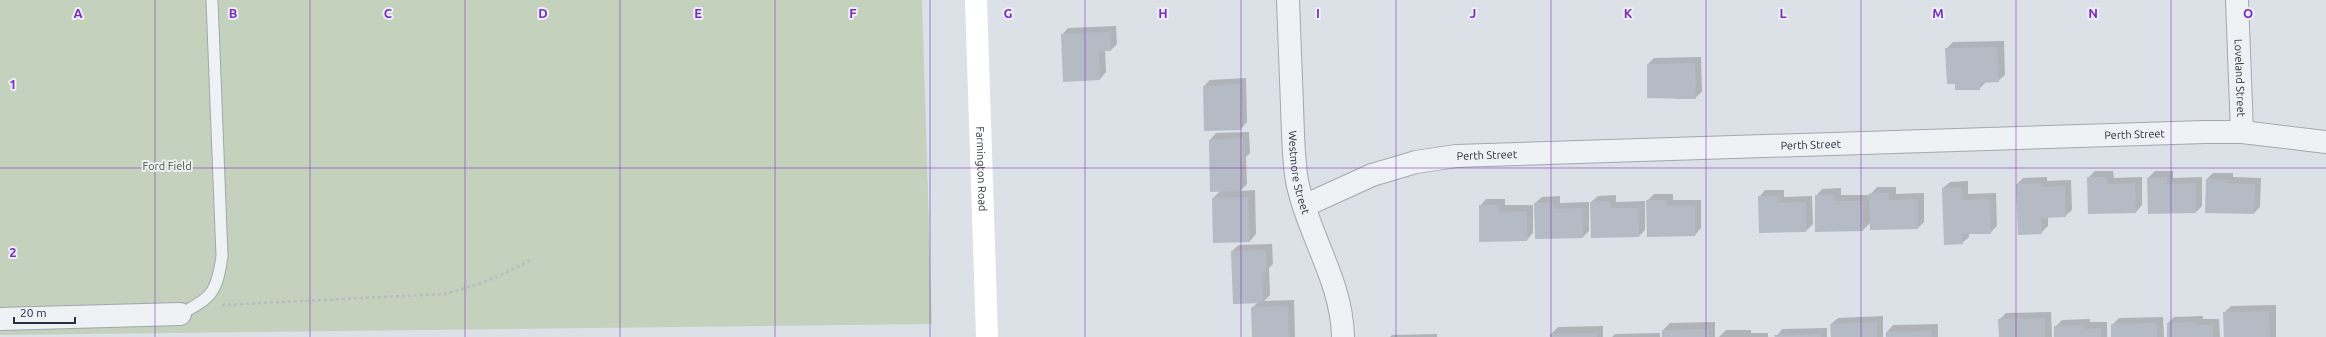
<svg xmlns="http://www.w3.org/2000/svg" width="2326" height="337" font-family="Ubuntu,sans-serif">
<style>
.green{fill:#c3d1bd}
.shadow{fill:#0003}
.building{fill:#b4bbc4}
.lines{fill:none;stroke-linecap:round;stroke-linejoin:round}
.lane-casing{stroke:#a2a8b1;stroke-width:13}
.street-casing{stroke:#a2a8b1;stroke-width:24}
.path{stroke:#b7bcc2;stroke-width:2.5;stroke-dasharray:3 3;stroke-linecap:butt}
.lane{stroke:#eff2f5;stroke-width:11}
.street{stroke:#eff2f5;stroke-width:22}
.secondary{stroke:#fff;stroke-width:22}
.grid{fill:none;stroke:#7b2cbf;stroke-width:1;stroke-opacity:0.55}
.labels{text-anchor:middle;stroke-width:4;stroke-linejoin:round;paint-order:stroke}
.street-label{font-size:11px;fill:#26303e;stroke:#ecf0f5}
.park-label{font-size:11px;fill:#3c5a33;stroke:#ecf0f5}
.grid-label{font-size:13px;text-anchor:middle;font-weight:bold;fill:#7b2cbf;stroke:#ecf0f5;stroke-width:4;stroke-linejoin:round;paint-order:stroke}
</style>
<rect width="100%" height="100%" fill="#dce1e7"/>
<polygon class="green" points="0,0 922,0 932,324 0,335"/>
<g class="shadow">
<polygon points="1116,26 1117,44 1111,50 1105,50 1106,72 1100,79 1062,35 1068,28"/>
<polygon points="2004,41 2005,75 1998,81 1986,82 1979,89 1946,49 1953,42"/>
<polygon points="1701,57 1702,92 1695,98 1676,99 1648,64 1654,58"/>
<polygon points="1246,78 1247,122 1241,129 1204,86 1210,80"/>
<polygon points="1249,132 1250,153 1246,157 1247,184 1240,191 1255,190 1256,234 1250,241 1213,198 1220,191 1211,191 1210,140 1216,133"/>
<polygon points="2095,171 2113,171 2114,178 2142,177 2142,205 2136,212 2088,178"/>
<polygon points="2155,171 2173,171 2173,178 2202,177 2202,206 2196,212 2148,178"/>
<polygon points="2213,173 2233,173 2233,177 2261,178 2260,207 2254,213 2207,179"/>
<polygon points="2047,177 2047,181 2071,180 2072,210 2065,216 2048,217 2048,226 2041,233 2017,184 2023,178"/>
<polygon points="1968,181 1968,194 1996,193 1997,226 1990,233 1969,233 1969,237 1962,243 1943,188 1950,182"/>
<polygon points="1877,187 1896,187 1896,194 1924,193 1924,222 1918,228 1871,222 1863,230 1816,196 1822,189 1841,188 1841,195 1870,195"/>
<polygon points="1765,190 1784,190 1784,197 1812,196 1813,224 1806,231 1760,232 1759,197"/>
<polygon points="1654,194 1673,194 1673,200 1701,200 1701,228 1695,235 1647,201"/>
<polygon points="1616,195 1616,202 1645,201 1645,230 1639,236 1591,202 1598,196"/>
<polygon points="1560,196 1560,203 1589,202 1589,231 1583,237 1535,203 1542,197"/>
<polygon points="1486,199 1505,199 1505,205 1533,205 1533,233 1527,240 1480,206"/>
<polygon points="1272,244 1273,264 1269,268 1270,295 1264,301 1294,300 1295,337 1253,337 1252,308 1258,302 1232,251 1239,245"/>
<polygon points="2276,305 2276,337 2225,337 2224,313 2231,306"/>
<polygon points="2051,312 2052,337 2000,337 1999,320 2006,313"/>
<polygon points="1883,316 1883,337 1832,337 1831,324 1838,318"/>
<polygon points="2203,316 2203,319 2219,319 2220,337 2168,337 2168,323 2174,317"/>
<polygon points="2163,317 2164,337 2112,337 2112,325 2119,318"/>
<polygon points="2090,319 2090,322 2107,322 2107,337 2055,337 2055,327 2062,320"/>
<polygon points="1715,322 1715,337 1663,337 1663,330 1670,323"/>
<polygon points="1938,324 1938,337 1887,337 1887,332 1893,325"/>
<polygon points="1603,326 1603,337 1551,337 1551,334 1558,327"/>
<polygon points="1827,328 1827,337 1776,337 1782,329"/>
<polygon points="1726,330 1751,330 1751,333 1768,333 1768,337 1719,337"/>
<polygon points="1660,333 1660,337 1612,337 1615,334"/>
<polygon points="1437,334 1437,337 1390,337 1392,335"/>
</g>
<g class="building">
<polygon points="1110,32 1111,51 1099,51 1100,80 1063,82 1061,34"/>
<polygon points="1997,47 1999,82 1980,83 1980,90 1955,90 1955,84 1947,84 1945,48"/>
<polygon points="1695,63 1696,99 1647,98 1647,64"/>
<polygon points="1240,84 1241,130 1204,131 1203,86"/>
<polygon points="1243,138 1244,161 1240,161 1241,191 1210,192 1209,140"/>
<polygon points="2087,177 2107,177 2107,184 2135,183 2136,213 2088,214"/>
<polygon points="2167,177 2167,184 2196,183 2196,213 2148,214 2147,178"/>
<polygon points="2206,179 2227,180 2227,183 2255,184 2254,214 2205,213"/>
<polygon points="2041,183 2041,187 2065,186 2066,217 2041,218 2042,234 2018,235 2016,184"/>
<polygon points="1961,187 1962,200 1990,199 1991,234 1962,234 1963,244 1944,245 1942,188"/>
<polygon points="1869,193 1889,193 1889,200 1918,199 1918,229 1870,230"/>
<polygon points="1815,195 1834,195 1834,201 1863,201 1863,231 1815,232"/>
<polygon points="1758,196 1777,196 1778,203 1806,202 1806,232 1759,233"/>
<polygon points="1248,197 1250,242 1213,243 1212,198"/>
<polygon points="1646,200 1666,200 1667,206 1695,206 1695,236 1647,237"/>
<polygon points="1610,201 1610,208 1638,208 1639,237 1591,238 1590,202"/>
<polygon points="1554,202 1554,209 1582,208 1583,238 1535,239 1534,203"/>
<polygon points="1479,205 1499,205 1499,212 1527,211 1527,241 1479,242"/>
<polygon points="1266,250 1266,272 1262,272 1263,303 1233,304 1231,251"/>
<polygon points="1288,306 1289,337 1252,337 1251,307"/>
<polygon points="2269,311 2270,337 2224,337 2223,312"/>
<polygon points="2045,318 2045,337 1999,337 1998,319"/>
<polygon points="1877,322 1877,337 1831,337 1830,324"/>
<polygon points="2196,322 2197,325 2213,325 2213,337 2167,337 2167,323"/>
<polygon points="2157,323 2157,337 2111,337 2111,324"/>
<polygon points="2084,325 2084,329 2101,328 2101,337 2054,337 2054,326"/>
<polygon points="1709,329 1709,337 1662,337 1662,330"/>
<polygon points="1931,331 1932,337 1886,337 1886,332"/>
<polygon points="1597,333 1597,337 1550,337 1550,334"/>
<polygon points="1821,334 1821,337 1775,337 1774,335"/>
</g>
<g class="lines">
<g class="lane-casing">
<path id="lane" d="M180,314C212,298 217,292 222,256L212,0"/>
</g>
<g class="street-casing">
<g id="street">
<path id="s1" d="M1288,0C1289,35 1291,71 1292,106C1293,131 1293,157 1297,181C1308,235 1342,281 1343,337"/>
<path id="s2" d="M2237,0L2242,132"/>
<path id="s3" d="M1304,206L1372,175L1416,162L1456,156L2205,132H2242L2326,142"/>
<polyline points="0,319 180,314"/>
</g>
</g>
<path class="path" d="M222,305L444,294C475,286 503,276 530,260"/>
<use href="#lane" class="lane"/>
<use href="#street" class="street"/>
<path class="secondary" id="s4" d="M976,0L987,337"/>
</g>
<path class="grid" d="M155,0V337M310,0V337M465,0V337M620,0V337M775,0V337M930,0V337M1085,0V337M1241,0V337M1396,0V337M1551,0V337M1706,0V337M1861,0V337M2016,0V337M2171,0V337M0,168H2326"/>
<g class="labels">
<g class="street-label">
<text dy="4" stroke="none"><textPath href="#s2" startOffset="78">Loveland Street</textPath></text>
<text dy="4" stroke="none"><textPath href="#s3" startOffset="840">Perth Street</textPath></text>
<text dy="4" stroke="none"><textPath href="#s3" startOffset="516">Perth Street</textPath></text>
<text dy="4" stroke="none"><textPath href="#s3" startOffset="192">Perth Street</textPath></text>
<text dy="4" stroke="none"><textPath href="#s4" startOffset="169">Farmington Road</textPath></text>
<text dy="4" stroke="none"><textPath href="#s1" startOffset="173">Westmore Street</textPath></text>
</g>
<g class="park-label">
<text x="167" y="170">Ford Field</text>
</g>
</g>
<g class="grid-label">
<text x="78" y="18">A</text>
<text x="233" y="18">B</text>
<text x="388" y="18">C</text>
<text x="543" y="18">D</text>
<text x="698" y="18">E</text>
<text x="853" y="18">F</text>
<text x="1008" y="18">G</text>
<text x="1163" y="18">H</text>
<text x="1318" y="18">I</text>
<text x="1473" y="18">J</text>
<text x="1628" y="18">K</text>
<text x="1783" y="18">L</text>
<text x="1938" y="18">M</text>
<text x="2093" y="18">N</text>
<text x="2248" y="18">O</text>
<text x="13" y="89">1</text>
<text x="13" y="257">2</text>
</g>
<path d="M14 317v6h61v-6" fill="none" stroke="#26303e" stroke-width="2"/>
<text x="20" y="317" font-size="12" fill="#26303e" stroke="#ecf0f5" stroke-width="3" paint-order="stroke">20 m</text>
</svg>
